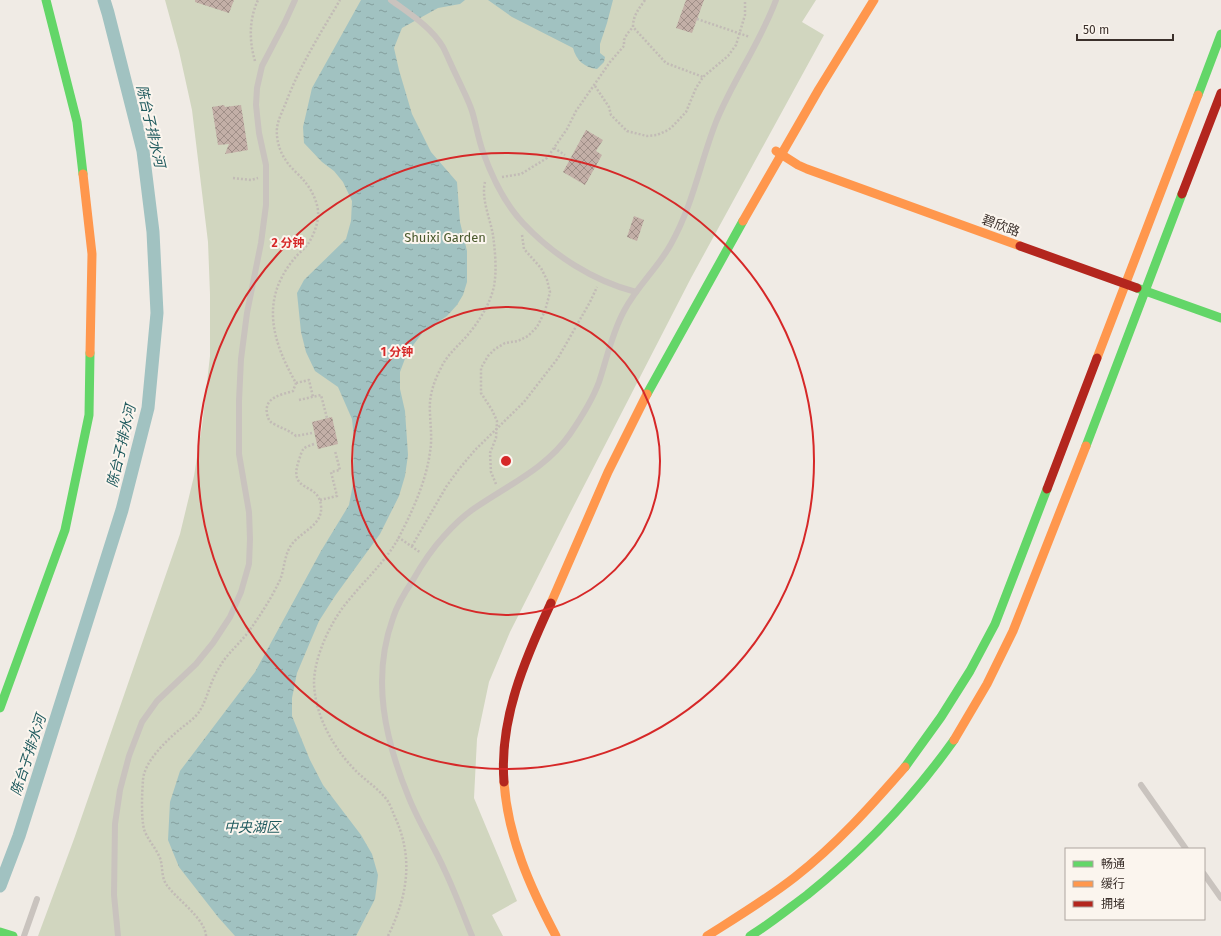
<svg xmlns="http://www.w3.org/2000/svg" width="1221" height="936" font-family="'Fira Sans','Noto Sans SC',sans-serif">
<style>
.park{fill:#d1d6bf}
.water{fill:url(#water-ripples)}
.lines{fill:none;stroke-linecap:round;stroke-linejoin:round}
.canal{stroke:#a1c2c1;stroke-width:13}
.building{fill:url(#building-cross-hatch)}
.path{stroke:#c2bbb6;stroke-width:2.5;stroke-dasharray:2 2;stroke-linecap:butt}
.lane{stroke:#c9c3be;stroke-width:6}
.fast{stroke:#63d668;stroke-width:9}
.slow{stroke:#ff974d;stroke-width:9}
.jam{stroke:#b3261e;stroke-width:9}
.ring{fill:none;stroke:#d62828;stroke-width:2}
.labels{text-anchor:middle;stroke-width:4;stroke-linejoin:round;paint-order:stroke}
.street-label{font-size:13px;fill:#3b302b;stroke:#fbf5ee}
.park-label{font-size:13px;fill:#4a5a2e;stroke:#fbf5ee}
.water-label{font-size:14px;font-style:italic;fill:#1f5a5e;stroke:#fbf5ee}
.centre{fill:#d62828;stroke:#fbf5ee;stroke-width:2}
.ring-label{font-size:12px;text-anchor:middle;font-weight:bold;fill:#d62828;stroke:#fbf5ee;stroke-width:4;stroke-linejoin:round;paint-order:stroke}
</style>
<defs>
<pattern id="water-ripples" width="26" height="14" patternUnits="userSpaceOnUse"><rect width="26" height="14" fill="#a1c2c1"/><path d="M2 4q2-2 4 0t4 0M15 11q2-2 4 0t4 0" fill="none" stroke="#849e9d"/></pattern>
<pattern id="building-cross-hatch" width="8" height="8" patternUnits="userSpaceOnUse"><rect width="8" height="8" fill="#c3afa7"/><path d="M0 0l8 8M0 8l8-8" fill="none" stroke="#a08f88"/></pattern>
</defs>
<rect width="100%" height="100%" fill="#f0ebe5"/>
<polygon class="park" points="165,0 816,0 802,22 824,35 691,278 569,515 510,632 489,682 477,739 474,798 517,901 492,915 503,936 38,936 74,839 180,534 194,476 202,426 210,356 210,294 208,242 192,110 179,51"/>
<g class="water">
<polygon points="361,0 465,0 460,4 438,8 402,28 394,48 399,70 412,114 431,152 457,182 460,222 467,251 467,282 463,295 457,305 447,316 423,332 414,344 406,356 400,372 400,389 405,411 408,455 405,476 399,496 380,534 335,596 319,621 297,673 292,698 292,716 310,760 323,785 361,835 372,854 378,875 375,899 356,936 235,936 218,917 179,867 168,840 170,802 180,771 255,672 321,551 349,505 353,484 354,439 352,419 338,387 315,371 306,352 301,332 297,293 304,280 346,239 351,221 352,201 343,182 334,171 322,162 304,143 303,127 312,88"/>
<path d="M488,0H613L607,23L600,44V53L605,57L604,62L597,69C585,68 576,60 573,48L512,17Z"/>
</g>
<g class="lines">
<polyline class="canal" points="0,886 19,836 122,510 148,408 157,313 153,232 143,151 108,13 104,0"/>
</g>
<g class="building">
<polygon points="195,0 234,0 229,13 195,2"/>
<polygon points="686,0 704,0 692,33 676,28"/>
<polygon points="224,105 225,107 241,105 248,150 225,154 229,144 218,145 212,107"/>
<polygon points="586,130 603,140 596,151 602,155 585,185 563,172"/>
<polygon points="634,216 644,220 637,241 627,237"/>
<polygon points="332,417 338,444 318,449 312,422"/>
</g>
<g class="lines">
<g class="path">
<path d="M645,0C639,9 633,15 633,27L666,63L703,77"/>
<polyline points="697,19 750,37"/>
<path d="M255,61C249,41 249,19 258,0"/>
<polyline points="595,86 609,107 611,115 627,131 647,136 657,135 666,131 671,128 686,112 696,88 703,77 728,56 736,45 745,15 745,0"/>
<polyline points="554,148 565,155"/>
<polyline points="502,177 521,174 547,158 567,129 576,111 610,62 624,46 624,40 627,34 633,27"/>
<polyline points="233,178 251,180 258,178"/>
<polyline points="296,383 309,380 313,397"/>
<polyline points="299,400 321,395 327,418"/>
<path d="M312,433L296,436C287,429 283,429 274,424C269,422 268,418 267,414C264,397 281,395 293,391L296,383C272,341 260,300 294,259C298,254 304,249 308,244C313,236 318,225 318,215C319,205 312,190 305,182C299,174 290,168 285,159C279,150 276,138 277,128C278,120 282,112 285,105C299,67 320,34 340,0"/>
<polyline points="496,484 491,472 490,453 496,438 497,421 492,410 481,393 481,368 488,356 495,349 505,343 518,341 528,336 537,327 545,311 550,292 547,280 541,268 524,249 522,235"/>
<polyline points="320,500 337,496 331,472 340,470 335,451"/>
<polyline points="398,537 421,553"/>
<polyline points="412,546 446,487 459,469 475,450 524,402 558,358 590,302 597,287"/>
<path d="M206,936C205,918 176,899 166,884C161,876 163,866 160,858C156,848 147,839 144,829C141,817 142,793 143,780C144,762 166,741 179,730C186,724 194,719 199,712C208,698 210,681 219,668C226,655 237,646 246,635C258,619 269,602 278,584C285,572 283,556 292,544C302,531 323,525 321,506C319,481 287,494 299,460C303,448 302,448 314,444"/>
<path d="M388,936C408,895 414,857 394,815C392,810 390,804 387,800C378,788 366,781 356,771C333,748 314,714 314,681C315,655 331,621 348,601C365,580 385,562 398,539C412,512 426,482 430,452C433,435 429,418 430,402C431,391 435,379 440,370C446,356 456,348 466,337C478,323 490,305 494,286C497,270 495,251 493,235C490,218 481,199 485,182"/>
</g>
<g class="lane">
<path d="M391,0C410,14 431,27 443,47C448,57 452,67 457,77C462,88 468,99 472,111C476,124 478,138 483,152C492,177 505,204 523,223C553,255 593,281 636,292"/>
<polyline points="1141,785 1186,849"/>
<polyline points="1204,874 1221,898"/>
<polyline points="24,936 37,899"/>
<polyline points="118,936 114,895 115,824 120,790 129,756 142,722 157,701 196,664 213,643 230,617 241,592 249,564 250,539 249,512 239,454 239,401 241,359 247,313 261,243 266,205 266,165 259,133 256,105 257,88 262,66 285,22 295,0"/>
<path d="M472,936C463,914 455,892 445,871C434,846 419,823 409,798C385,740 371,679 393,618C397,605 405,592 413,580C422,564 432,549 444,536C452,527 462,517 472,510C506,486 546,469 570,434C581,418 592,401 599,382C607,358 612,333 624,311C637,286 658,268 671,244C693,205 700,163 716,122C733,80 760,43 776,0"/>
</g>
<g class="fast">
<polyline points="46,0 77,122 83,174"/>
<polyline points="1198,95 1221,34"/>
<polyline points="1137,288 1221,318"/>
<polyline points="647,394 743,221"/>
<polyline points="1086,446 1182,194"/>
<polyline points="0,708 65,530 89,415 90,353"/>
<polyline points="905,767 941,717 970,671 995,624 1047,489"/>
<polyline points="0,932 13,936"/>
<path d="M750,936C770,924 788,909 807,895C863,850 912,799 954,740"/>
</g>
<g class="slow">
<polyline points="776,151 798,165 807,169 1020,246"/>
<polyline points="83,174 92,254 90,353"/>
<polyline points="743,221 819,89 874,0"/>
<polyline points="1097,358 1198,95"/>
<polyline points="551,603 608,472 647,394"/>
<polyline points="954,740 987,684 1013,631 1086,446"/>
<path d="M504,782C508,838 530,887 556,936"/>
<path d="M707,936C737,917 767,899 795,877C836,845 871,806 905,767"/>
</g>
<g class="jam">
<polyline points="1182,194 1221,93"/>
<polyline points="1020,246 1137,288"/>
<polyline points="1047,489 1097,358"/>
<path d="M504,782C499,719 525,659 551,603"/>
</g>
</g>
<g class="ring">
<circle cx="506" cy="461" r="154"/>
<circle cx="506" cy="461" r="308"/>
</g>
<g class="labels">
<g class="street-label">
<text transform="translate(1001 225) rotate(20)" y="5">碧欣路</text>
</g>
<g class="park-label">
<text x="445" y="242">Shuixi Garden</text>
</g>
<g class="water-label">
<text transform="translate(151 126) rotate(77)" y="5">陈台子排水河</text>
<text transform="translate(121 446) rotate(-77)" y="5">陈台子排水河</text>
<text transform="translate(28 755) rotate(-72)" y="5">陈台子排水河</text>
<text x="252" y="832">中央湖区</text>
</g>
</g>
<circle cx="506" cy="461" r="6" class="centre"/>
<g class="ring-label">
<text x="288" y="247">2 分钟</text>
<text x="397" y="356">1 分钟</text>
</g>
<rect x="1065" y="848" width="140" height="72" fill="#fbf5ee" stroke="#aea6a0"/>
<rect x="1073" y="861" width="20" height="6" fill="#63d668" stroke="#aea6a0"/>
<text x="1101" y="868" font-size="12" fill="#3b302b">畅通</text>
<rect x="1073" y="881" width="20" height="6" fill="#ff974d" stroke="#aea6a0"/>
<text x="1101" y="888" font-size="12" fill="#3b302b">缓行</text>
<rect x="1073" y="901" width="20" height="6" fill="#b3261e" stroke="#aea6a0"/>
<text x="1101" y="908" font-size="12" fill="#3b302b">拥堵</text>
<path d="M1077 34v6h96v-6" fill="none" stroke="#3b302b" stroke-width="2"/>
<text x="1083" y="34" font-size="12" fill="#3b302b" stroke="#fbf5ee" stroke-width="3" paint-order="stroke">50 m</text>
</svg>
